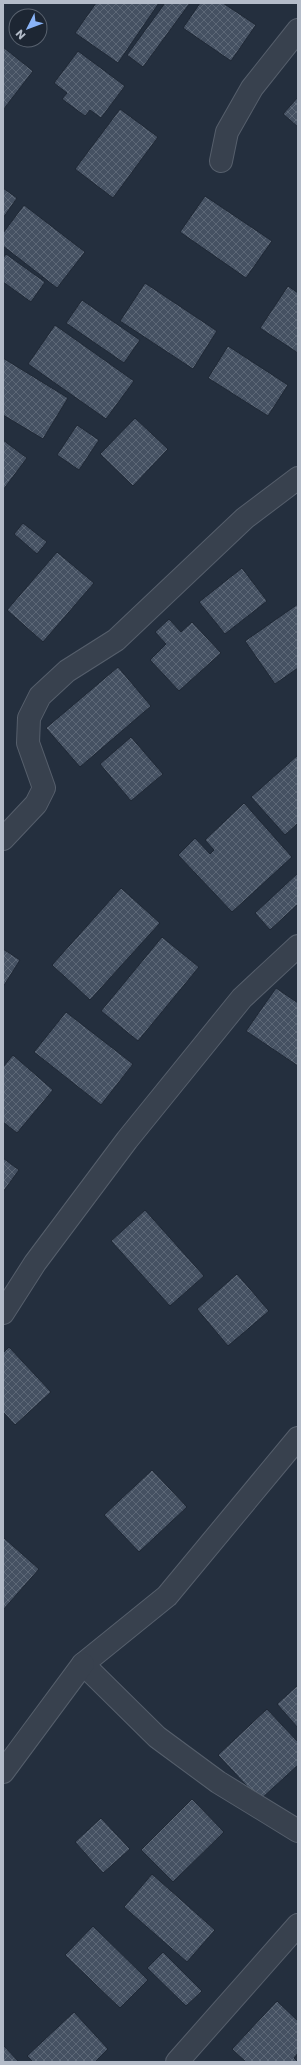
<svg xmlns="http://www.w3.org/2000/svg" width="301" height="2065" font-family="Poppins,sans-serif">
<style>
.building{fill:url(#building-cross-hatch);stroke:#1f2835}
.lines{fill:none;stroke-linecap:round;stroke-linejoin:round}
.street-casing{stroke:#565f6c;stroke-width:24}
.street{stroke:#38414e;stroke-width:22}
</style>
<defs>
<pattern id="building-cross-hatch" width="8" height="8" patternUnits="userSpaceOnUse"><rect width="8" height="8" fill="#455162"/><path d="M0 0l8 8M0 8l8-8" fill="none" stroke="#5d6877"/></pattern>
</defs>
<rect width="100%" height="100%" fill="#242f3e"/>
<g class="building">
<polygon points="96,3 159,3 118,63 75,33"/>
<polygon points="165,3 190,3 143,67 127,55"/>
<polygon points="200,3 223,3 256,25 231,61 183,28"/>
<polygon points="3,47 33,71 3,110"/>
<polygon points="78,51 125,86 101,118 90,110 85,116 62,99 67,93 54,83"/>
<polygon points="298,97 298,127 283,114"/>
<polygon points="120,109 158,137 113,198 75,169"/>
<polygon points="3,188 17,198 3,218"/>
<polygon points="205,196 272,241 246,278 180,232"/>
<polygon points="24,205 85,252 57,288 3,246 3,233"/>
<polygon points="6,254 45,282 31,302 3,282 3,258"/>
<polygon points="145,283 217,331 193,369 120,321"/>
<polygon points="288,286 298,293 298,353 260,328"/>
<polygon points="82,300 140,340 124,363 66,323"/>
<polygon points="55,325 134,381 106,419 28,364"/>
<polygon points="228,346 288,385 268,416 208,378"/>
<polygon points="3,358 68,398 43,439 3,415"/>
<polygon points="135,418 168,449 133,486 100,454"/>
<polygon points="77,425 99,440 79,470 57,455"/>
<polygon points="3,440 27,458 3,490"/>
<polygon points="23,523 47,542 37,554 14,534"/>
<polygon points="57,552 94,583 43,642 7,610"/>
<polygon points="242,568 267,601 225,634 199,602"/>
<polygon points="298,604 298,668 275,684 245,641"/>
<polygon points="169,619 181,632 192,622 221,653 179,691 150,660 166,644 155,632"/>
<polygon points="118,667 151,706 80,767 46,728"/>
<polygon points="131,737 163,774 131,801 100,764"/>
<polygon points="298,755 298,823 285,835 251,797"/>
<polygon points="244,803 292,857 232,912 178,855 195,838 210,854 214,850 205,840"/>
<polygon points="298,873 298,904 270,930 255,913"/>
<polygon points="121,888 160,923 90,1000 52,965"/>
<polygon points="162,937 199,967 138,1041 101,1011"/>
<polygon points="3,949 20,960 3,987"/>
<polygon points="276,988 298,1003 298,1066 246,1031"/>
<polygon points="66,1012 133,1064 101,1105 34,1052"/>
<polygon points="13,1055 53,1090 17,1133 3,1122 3,1067"/>
<polygon points="3,1158 19,1170 3,1192"/>
<polygon points="145,1210 204,1276 170,1306 111,1241"/>
<polygon points="237,1274 269,1311 228,1346 197,1309"/>
<polygon points="9,1347 51,1392 15,1425 3,1412 3,1353"/>
<polygon points="152,1470 187,1507 139,1552 104,1515"/>
<polygon points="4,1538 39,1569 3,1610 3,1539"/>
<polygon points="298,1685 298,1728 277,1704"/>
<polygon points="267,1709 298,1742 298,1765 260,1800 218,1755"/>
<polygon points="192,1799 224,1832 173,1882 141,1850"/>
<polygon points="101,1818 130,1849 103,1873 75,1842"/>
<polygon points="152,1874 215,1930 187,1962 124,1907"/>
<polygon points="93,1926 148,1980 120,2008 65,1955"/>
<polygon points="163,1952 202,1991 186,2006 147,1968"/>
<polygon points="277,2001 298,2021 298,2053 294,2058 298,2062 246,2062 232,2049"/>
<polygon points="74,2012 108,2049 95,2062 33,2062 27,2056"/>
<polygon points="3,2045 19,2062 3,2062"/>
</g>
<g class="lines">
<g class="street-casing">
<g id="street">
<polyline points="221,161 227,132 252,88 298,30"/>
<polyline points="3,839 36,804 44,788 28,743 29,718 40,696 67,671 116,640 245,518 298,478"/>
<polyline points="3,1313 35,1263 127,1140 242,998 298,946"/>
<polyline points="298,1438 167,1596 83,1664 157,1737 218,1782 298,1831"/>
<polyline points="3,1772 83,1664"/>
<polyline points="177,2062 298,1925"/>
</g>
</g>
<use href="#street" class="street"/>
</g>
<rect width="301" height="2065" fill="none" stroke="#b4bcc9" stroke-width="8"/>
<g transform="translate(28 28) rotate(228)"><circle r="19" fill="#1d2633" stroke="#59626f"/>
<path d="M0-3L7 15L0 10L-7 15Z" fill="#8ab4f8"/>
<text y="-6" font-size="11" font-weight="bold" text-anchor="middle" fill="#b4bcc9">N</text>
</g>
</svg>
